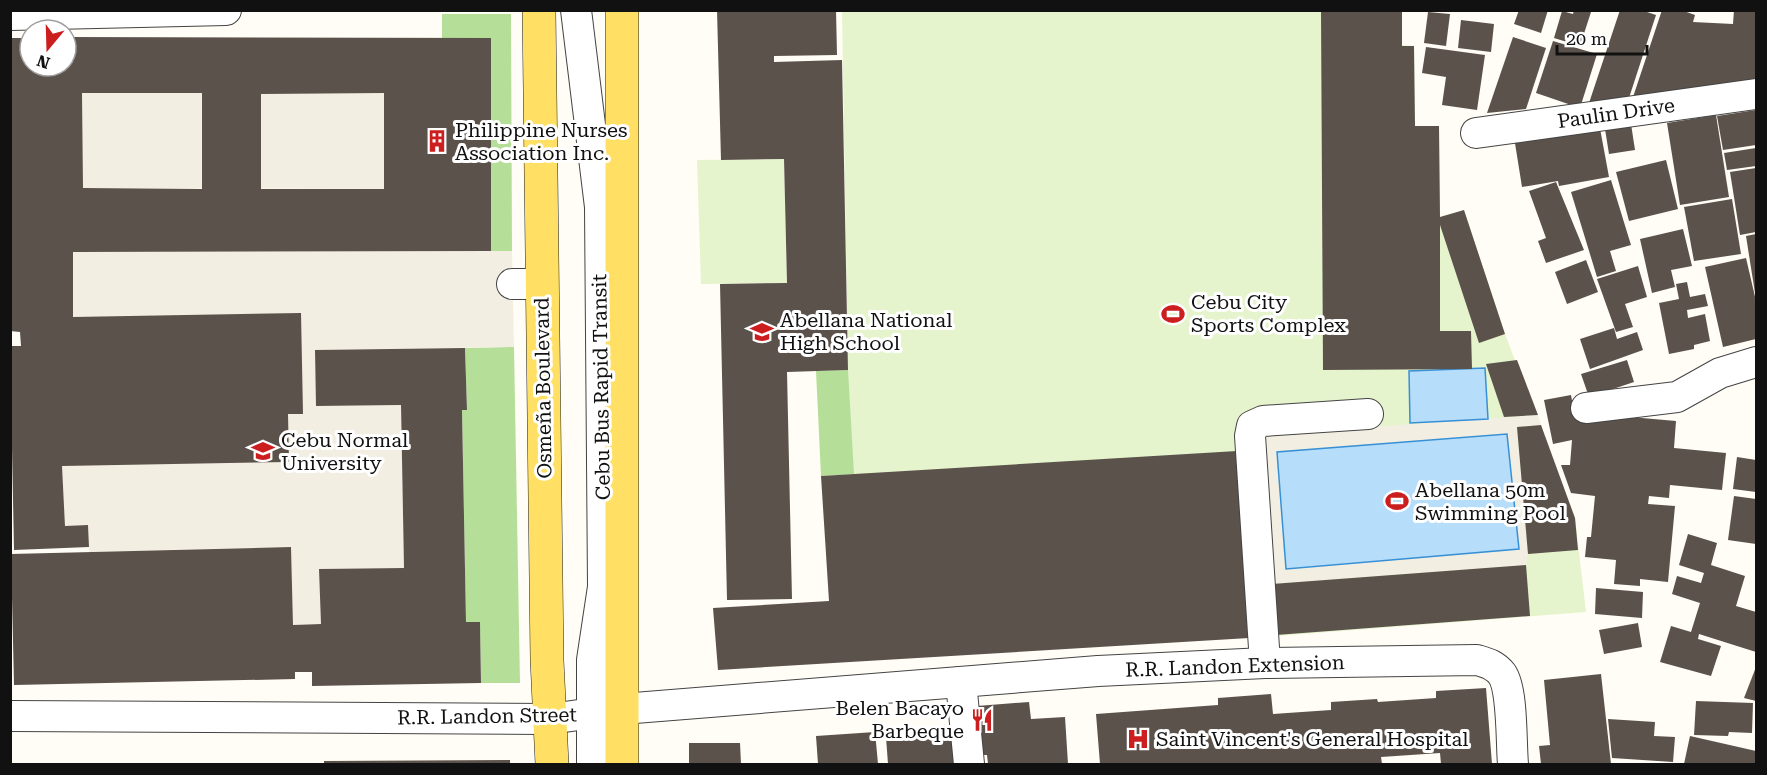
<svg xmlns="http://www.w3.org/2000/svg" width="1767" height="775" font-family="'Roboto Serif',serif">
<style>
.forest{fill:#b5df99}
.pitch{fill:#e5f4cd}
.plaza{fill:#f2eee1}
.water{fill:#b6ddfa;stroke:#3790d6;stroke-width:1.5}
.building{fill:#5b524c;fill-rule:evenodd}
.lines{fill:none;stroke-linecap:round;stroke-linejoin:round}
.minor-casing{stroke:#444;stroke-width:32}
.major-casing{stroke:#222;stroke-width:34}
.minor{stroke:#fff;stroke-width:30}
.major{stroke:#ffe065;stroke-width:33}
.labels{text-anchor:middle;stroke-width:6;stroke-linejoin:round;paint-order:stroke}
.street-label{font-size:20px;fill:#111;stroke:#fff}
.poi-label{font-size:20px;fill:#111;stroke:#fff;text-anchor:start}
</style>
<rect width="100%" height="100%" fill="#fffdf5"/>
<g class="forest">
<polygon points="442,14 511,14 512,251 491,251 491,38 442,38"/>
<polygon points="847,293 1003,466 821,476 816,371 848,370"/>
<polygon points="514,347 520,683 481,683 480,622 466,622 462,410 467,409 465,348"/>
</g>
<g class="pitch">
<polygon points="842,11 1402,11 1402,45 1414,46 1415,126 1439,126 1440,217 1464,210 1505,334 1575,518 1586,612 1249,638 854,474 848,370"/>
<polygon points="784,159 787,283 701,284 697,160"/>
</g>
<g class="plaza">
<polygon points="82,93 384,93 384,189 83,188"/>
<polygon points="512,251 514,347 315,350 317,406 401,405 404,568 320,569 321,624 293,625 291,547 89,552 88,525 65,526 62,466 73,317 73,252"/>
<polygon points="1538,415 1541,425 1517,427 1528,554 1526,565 1272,584 1262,435"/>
</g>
<g class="water">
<polygon points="1485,368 1488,419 1410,423 1409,371"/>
<polygon points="1507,434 1519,549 1286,569 1277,452"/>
</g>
<g class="building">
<polygon points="717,10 836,10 837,55 774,56 774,62 842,60 848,370 787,372 792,599 727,600 720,284 787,283 784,159 721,160"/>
<polygon points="1321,10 1402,10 1402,46 1414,46 1415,126 1439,126 1440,217 1464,210 1505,334 1479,343 1440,225 1440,331 1471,331 1472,369 1323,370"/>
<polygon points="1519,10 1548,10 1541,33 1514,24"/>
<polygon points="1574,10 1591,12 1580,46 1554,38 1562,11 1573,14"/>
<polygon points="1620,10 1641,10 1656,15 1628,101 1588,106"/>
<polygon points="1662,10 1681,10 1695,15 1693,22 1733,24 1734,10 1756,10 1756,85 1632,100"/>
<polygon points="1428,12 1450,14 1446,46 1424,43"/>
<polygon points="1461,20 1494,24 1491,52 1458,48"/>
<path d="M66,37L491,38V251L73,252V317L301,313L303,414H288L289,462L62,466L65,526L88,525L89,547L14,550L10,346H21L20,332L10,331V38H30V66H66ZM82,93H202V189L83,188ZM384,93V189H261V94Z"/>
<polygon points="1513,37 1546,48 1526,109 1487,113"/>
<polygon points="1553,41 1597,54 1580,108 1536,93"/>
<polygon points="1426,47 1485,55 1477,110 1442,105 1446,77 1422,73"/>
<polygon points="1756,110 1756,145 1723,150 1717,116"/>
<polygon points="1716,115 1729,197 1680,205 1667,123"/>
<polygon points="1599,123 1609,177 1559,186 1558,181 1522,187 1514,137"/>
<polygon points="1631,124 1635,150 1609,154 1605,129"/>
<polygon points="1756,148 1756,166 1727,170 1724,153"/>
<polygon points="1666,160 1678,209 1629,221 1616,172"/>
<polygon points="1756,168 1756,232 1740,235 1730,172"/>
<polygon points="1611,180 1631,245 1610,251 1616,271 1597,277 1571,192"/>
<polygon points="1556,182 1584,250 1546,263 1538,241 1546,238 1529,191"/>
<polygon points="1732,199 1741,254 1694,261 1684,207"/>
<polygon points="1683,229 1692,266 1671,270 1675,287 1652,293 1640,239"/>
<polygon points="1756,234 1756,293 1755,293 1746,236"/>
<polygon points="1746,258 1756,301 1756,339 1723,347 1705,267"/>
<polygon points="1586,260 1598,292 1567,304 1555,272"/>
<polygon points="1638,266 1647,297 1625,304 1633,327 1616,332 1597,279"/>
<polygon points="1687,282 1690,297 1705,294 1708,306 1687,310 1688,318 1705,314 1710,341 1694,345 1694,349 1669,354 1659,303 1679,299 1676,284"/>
<polygon points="1614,328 1617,339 1637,332 1643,350 1590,369 1580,339"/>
<polygon points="465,348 467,410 462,410 466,622 480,622 481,683 312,686 312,672 295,672 295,679 14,685 11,554 291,547 293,625 321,624 319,569 404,568 401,405 316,406 315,350"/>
<polygon points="1517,360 1538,415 1504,417 1486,364"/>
<polygon points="1627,360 1634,382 1589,397 1581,374"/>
<polygon points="1571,395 1574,412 1676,421 1674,448 1726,453 1722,490 1670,485 1669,498 1649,496 1648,504 1675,506 1668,582 1640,579 1640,586 1614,584 1616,560 1585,557 1587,537 1591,537 1595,496 1571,493 1561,465 1570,465 1572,440 1553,444 1544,400"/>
<polygon points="1541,425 1575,518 1578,550 1528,554 1517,427"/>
<polygon points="1237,451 1249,638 718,670 713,608 829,601 821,476"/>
<polygon points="1737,457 1756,460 1756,492 1733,489"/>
<polygon points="1734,496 1756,499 1756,544 1728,540"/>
<polygon points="1688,534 1717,543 1711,565 1745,576 1736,606 1756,612 1756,652 1699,634 1698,639 1721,646 1711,676 1660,662 1671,626 1691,632 1700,603 1672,594 1677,576 1701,583 1704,573 1679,565"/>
<polygon points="1526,565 1530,616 1276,635 1272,584"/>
<polygon points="1596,588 1643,592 1642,618 1595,614"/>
<polygon points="1638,623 1642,647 1604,654 1599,630"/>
<polygon points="1756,667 1756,701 1744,698"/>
<polygon points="1601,674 1611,764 1541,764 1539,746 1550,745 1544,680"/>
<polygon points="1486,688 1492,764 1441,764 1440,753 1381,757 1382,764 1100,764 1096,714 1218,705 1218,698 1271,694 1273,714 1331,710 1331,702 1377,699 1378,702 1436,698 1436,691"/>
<polygon points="1696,701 1753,703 1752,733 1729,732 1728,736 1694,735"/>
<polygon points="1029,702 1031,719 1065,717 1068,764 988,764 987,755 980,755 977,706"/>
<polygon points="1608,719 1655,722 1654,736 1675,737 1673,762 1612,758"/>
<polygon points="875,732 878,764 818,764 816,736"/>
<polygon points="957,732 960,764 888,764 886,737"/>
<polygon points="1690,736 1756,751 1756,764 1684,764"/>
<polygon points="689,743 740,743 741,764 689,764"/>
<polygon points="510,760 510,764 324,764 324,761"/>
</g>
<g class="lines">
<g class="minor-casing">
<g id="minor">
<polyline points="576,10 600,207 603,587 592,660 592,764"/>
<polyline points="10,15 226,10"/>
<polyline points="1476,133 1756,94"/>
<polyline points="512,284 542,284"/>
<polyline points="1586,408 1677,397 1720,373 1756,362"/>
<polyline points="1265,663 1250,436 1252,426 1263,421 1368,414"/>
<polyline points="961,682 969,764"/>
<path d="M10,716L550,719L622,709L1098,671L1265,663L1477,660C1487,663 1495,665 1502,674C1513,690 1511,743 1513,764"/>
</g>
</g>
<g class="major-casing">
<g id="major">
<polyline points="539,10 547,660 552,764"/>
<polyline points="622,10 622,764"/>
</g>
</g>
<use href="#minor" class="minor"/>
<use href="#major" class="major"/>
</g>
<defs>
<g id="building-bare" transform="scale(1.8)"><path d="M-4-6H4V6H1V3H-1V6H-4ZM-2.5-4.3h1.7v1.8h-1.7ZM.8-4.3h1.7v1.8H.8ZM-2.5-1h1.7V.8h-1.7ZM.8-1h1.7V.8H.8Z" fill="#cc1e1f" stroke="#fff" stroke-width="2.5" paint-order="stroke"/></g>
<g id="stadium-bare" transform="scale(1.8)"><path d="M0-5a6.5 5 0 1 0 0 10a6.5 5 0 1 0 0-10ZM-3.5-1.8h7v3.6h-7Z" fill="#cc1e1f" stroke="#fff" stroke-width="2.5" paint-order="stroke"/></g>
<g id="school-bare" transform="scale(1.8)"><path d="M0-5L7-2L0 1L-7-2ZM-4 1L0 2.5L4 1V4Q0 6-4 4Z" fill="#cc1e1f" stroke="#fff" stroke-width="2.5" paint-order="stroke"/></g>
<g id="university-bare" transform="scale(1.8)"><path d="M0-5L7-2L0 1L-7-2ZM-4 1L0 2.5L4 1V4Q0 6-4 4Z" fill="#cc1e1f" stroke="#fff" stroke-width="2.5" paint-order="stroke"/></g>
<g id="restaurant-bare" transform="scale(1.8)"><path d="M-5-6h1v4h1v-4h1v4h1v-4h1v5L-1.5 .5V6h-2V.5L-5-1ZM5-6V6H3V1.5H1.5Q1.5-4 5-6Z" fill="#cc1e1f" stroke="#fff" stroke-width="2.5" paint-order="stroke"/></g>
<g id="hospital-bare" transform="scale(1.8)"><path d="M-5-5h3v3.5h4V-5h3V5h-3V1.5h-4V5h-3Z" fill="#cc1e1f" stroke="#fff" stroke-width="2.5" paint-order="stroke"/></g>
</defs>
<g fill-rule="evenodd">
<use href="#building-bare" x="437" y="141"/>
<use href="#stadium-bare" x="1173" y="314"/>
<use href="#school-bare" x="762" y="332"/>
<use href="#university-bare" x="263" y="451"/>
<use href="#stadium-bare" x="1397" y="501"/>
<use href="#restaurant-bare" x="982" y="720"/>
<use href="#hospital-bare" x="1138" y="739"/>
</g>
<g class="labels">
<g class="street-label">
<text transform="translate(1616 113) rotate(-8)" y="7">Paulin Drive</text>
<text transform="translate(601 387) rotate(-91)" y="7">Cebu Bus Rapid Transit</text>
<text transform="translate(543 388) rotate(-91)" y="7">Osmeña Boulevard</text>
<text transform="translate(1235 666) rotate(-2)" y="7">R.R. Landon Extension</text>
<text transform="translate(487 716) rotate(-1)" y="7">R.R. Landon Street</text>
</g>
<g class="poi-label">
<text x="455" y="137">Philippine Nurses<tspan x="455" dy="23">Association Inc.</tspan></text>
<text x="1191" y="309">Cebu City<tspan x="1191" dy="23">Sports Complex</tspan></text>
<text x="780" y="327">Abellana National<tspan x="780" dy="23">High School</tspan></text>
<text x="281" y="447">Cebu Normal<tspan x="281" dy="23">University</tspan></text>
<text x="1415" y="497">Abellana 50m<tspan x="1415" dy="23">Swimming Pool</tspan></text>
<text x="964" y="715" text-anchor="end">Belen Bacayo<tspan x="964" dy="23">Barbeque</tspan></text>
<text x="1156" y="746">Saint Vincent's General Hospital</text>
</g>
</g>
<rect width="1767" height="775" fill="none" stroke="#111111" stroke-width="24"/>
<g transform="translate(48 48) rotate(199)"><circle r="28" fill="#ffffff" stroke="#a0a0a0" stroke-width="1.5"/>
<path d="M0-4.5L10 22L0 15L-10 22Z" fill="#cc1e1f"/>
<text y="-9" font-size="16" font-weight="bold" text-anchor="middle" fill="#111111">N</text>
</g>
<path d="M1557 45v9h90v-9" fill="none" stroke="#111111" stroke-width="3"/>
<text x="1566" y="45" font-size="18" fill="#111111" stroke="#ffffff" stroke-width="4.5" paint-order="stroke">20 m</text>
</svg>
